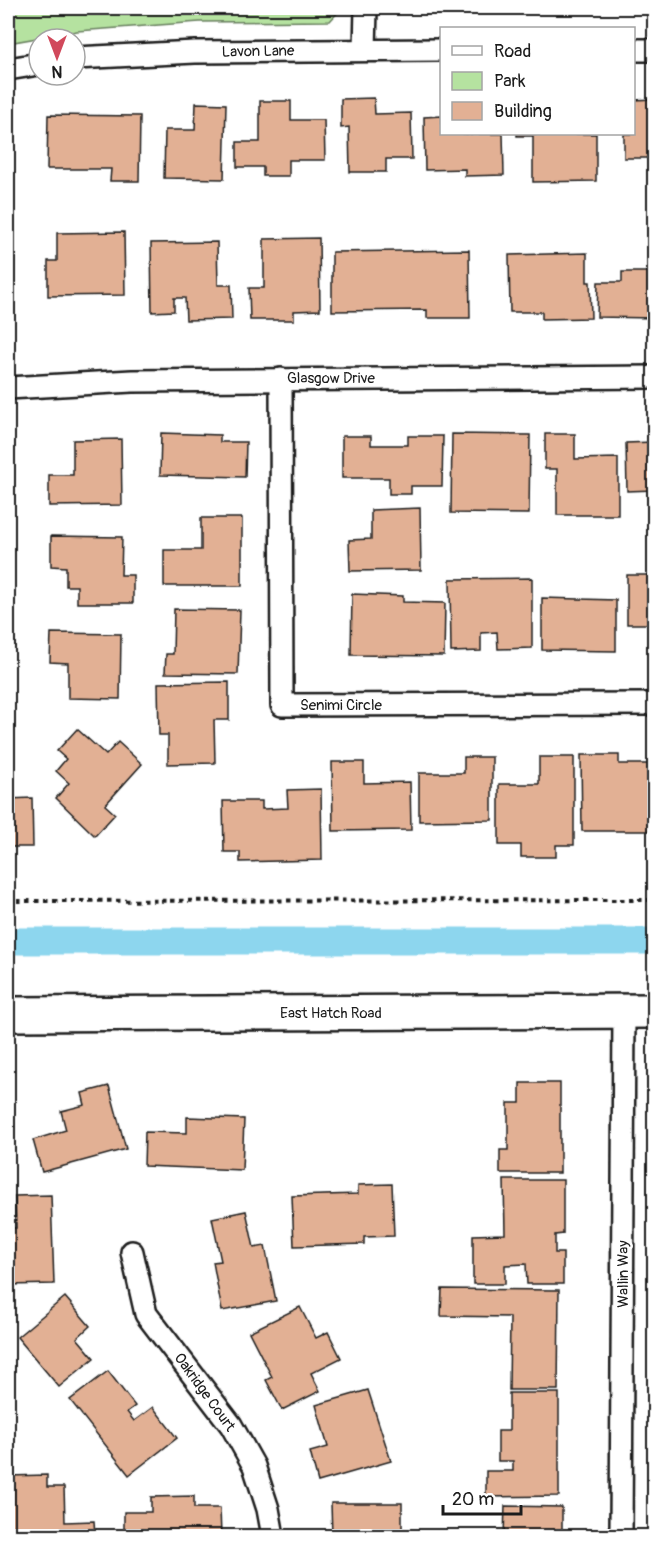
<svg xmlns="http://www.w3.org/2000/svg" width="662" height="1544" font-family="Pangolin,sans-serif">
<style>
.green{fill:#b5e2a0;stroke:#687f5e;stroke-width:1.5}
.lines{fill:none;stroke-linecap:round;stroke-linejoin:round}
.canal{stroke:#8dd6ee;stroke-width:27}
.building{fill:#e2b094;stroke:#1c1c1c;stroke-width:1.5}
.street-casing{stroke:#1c1c1c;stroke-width:26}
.primary-casing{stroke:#1c1c1c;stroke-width:38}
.path{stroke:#1c1c1c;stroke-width:4;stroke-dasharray:4.5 4.5;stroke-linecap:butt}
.street{stroke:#fff;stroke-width:21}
.primary{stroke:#fff;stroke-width:33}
.labels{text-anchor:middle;stroke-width:5;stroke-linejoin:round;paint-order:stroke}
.street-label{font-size:15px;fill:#1c1c1c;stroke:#fff}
</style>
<rect width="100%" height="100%" fill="#fff"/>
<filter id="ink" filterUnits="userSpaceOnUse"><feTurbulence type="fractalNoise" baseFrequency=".0167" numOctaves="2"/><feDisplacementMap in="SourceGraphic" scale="12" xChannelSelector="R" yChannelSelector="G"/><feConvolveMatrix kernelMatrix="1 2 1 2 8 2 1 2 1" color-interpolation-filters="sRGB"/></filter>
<g filter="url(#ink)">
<polygon class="green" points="8,8 342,8 330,21 200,22 77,31 8,43"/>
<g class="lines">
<polyline class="canal" points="8,941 654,941"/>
</g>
<g class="building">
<polygon points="374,98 375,114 411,113 412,159 386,159 386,172 350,172 349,127 341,128 341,99"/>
<polygon points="654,99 654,158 624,158 624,134 634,134 634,100"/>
<polygon points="260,101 291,101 291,120 324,120 325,160 289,160 289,176 263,176 263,167 237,167 237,142 260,142"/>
<polygon points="196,103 226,104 224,179 164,178 165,130 195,130"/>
<polygon points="48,115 140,116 139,181 110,181 111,169 47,169"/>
<polygon points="442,116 442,134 503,134 504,175 465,176 465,169 425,170 424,117"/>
<polygon points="517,134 596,134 596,181 533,182 533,136 517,136"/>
<polygon points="124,232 125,295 48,296 48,261 57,261 57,233"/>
<polygon points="319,238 320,310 294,311 294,320 250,320 249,288 264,288 264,239"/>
<polygon points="217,242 218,285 231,285 232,319 186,320 185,298 174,298 174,311 152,312 151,243"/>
<polygon points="469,250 470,318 427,318 427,310 332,311 332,252"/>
<polygon points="587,253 587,282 590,282 591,318 542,319 542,312 510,312 509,255"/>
<polygon points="622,272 654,272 654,318 597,317 598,282 622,282"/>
<polygon points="161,433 220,435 220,442 246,442 245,477 160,475"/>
<polygon points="452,434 530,435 529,514 451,513"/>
<polygon points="545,434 575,434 575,459 618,458 618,515 557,515 557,469 545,469"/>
<polygon points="342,436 371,436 371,445 408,445 408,436 443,436 442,486 411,486 411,494 389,494 389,478 342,478"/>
<polygon points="121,439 122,505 49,506 49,475 73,475 73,440"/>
<polygon points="654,442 654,490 627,491 626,443"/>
<polygon points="420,508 421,570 350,571 349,540 371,539 371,510"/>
<polygon points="201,518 242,518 242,586 164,586 164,550 201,550"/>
<polygon points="51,536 122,537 121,575 133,575 133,603 77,603 77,586 66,586 66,567 51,566"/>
<polygon points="627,575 654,575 654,630 652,630 652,624 627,624"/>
<polygon points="532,578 532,648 498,649 497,632 481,633 481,651 451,652 450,579"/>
<polygon points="352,594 403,596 403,602 445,603 444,656 351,655"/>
<polygon points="542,598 616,600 616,651 542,650"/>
<polygon points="174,609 240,610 238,674 165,673 166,654 173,654"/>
<polygon points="51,633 121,634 120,699 68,698 68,663 50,662"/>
<polygon points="229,682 229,720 214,720 215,763 168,764 168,735 159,735 158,683"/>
<polygon points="77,729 106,755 118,742 142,764 105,805 115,814 95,836 56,798 69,783 56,771 66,759 57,751"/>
<polygon points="581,755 619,755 619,764 654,764 654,831 582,831"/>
<polygon points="464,757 492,757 492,820 419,821 419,773 464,773"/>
<polygon points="539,757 574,757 574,845 556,845 556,857 521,857 521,845 499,845 499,784 539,784"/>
<polygon points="332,762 364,762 364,783 410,782 411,830 333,831"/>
<polygon points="321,789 322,860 240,862 240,852 224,852 223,801 262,801 262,809 288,808 287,790"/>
<polygon points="32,798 33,847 8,847 8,799"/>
<polygon points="520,1083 560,1083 560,1173 500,1173 500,1150 508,1150 508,1103 520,1103"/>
<polygon points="109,1086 126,1149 42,1172 33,1140 66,1130 61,1111 85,1105 82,1093"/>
<polygon points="187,1117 244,1119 242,1170 144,1166 145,1132 187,1133"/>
<polygon points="504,1180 563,1180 563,1234 555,1235 555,1253 563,1253 563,1284 527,1284 526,1264 505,1265 505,1284 473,1284 473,1235 505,1234"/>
<polygon points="392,1184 394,1236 364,1237 364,1244 294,1246 292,1196 358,1194 358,1185"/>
<polygon points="51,1195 54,1284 8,1285 8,1228 16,1228 15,1196"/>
<polygon points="246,1211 254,1248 265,1246 276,1301 222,1311 213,1262 221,1261 212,1218"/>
<polygon points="442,1289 559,1290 558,1390 509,1390 510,1317 441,1316"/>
<polygon points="65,1297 90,1326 77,1338 94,1358 59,1387 17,1337"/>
<polygon points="300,1307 316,1338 328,1332 341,1358 311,1373 320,1391 282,1410 266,1380 272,1377 249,1332"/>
<polygon points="108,1371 135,1406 127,1412 134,1421 153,1407 177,1438 129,1475 70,1400"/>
<polygon points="368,1390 391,1461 318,1482 310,1452 328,1447 316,1405"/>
<polygon points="509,1393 559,1393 559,1496 486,1497 486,1471 513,1471 513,1461 498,1461 498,1431 509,1431"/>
<polygon points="47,1475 47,1487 64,1487 65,1522 94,1521 95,1536 46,1536 46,1532 8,1533 8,1476"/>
<polygon points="194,1496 194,1508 220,1508 221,1536 124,1536 124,1512 151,1512 151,1497"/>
<polygon points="331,1503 402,1503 402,1529 393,1530 393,1536 332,1536"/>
<polygon points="505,1506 562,1507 562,1536 504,1536"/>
</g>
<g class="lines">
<g class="street-casing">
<g id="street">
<polyline points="365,50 366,8"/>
<polyline points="634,50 654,50"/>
<polyline points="75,58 195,52 442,50"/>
<polyline points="8,69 39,64"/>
<polyline points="281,379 282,705 654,704"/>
<polyline points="8,388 132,381 654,377"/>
<polyline points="132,1252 146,1314 231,1425 254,1466 268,1509 273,1536"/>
<polyline points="621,1536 624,1011"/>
</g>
</g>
<g class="primary-casing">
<polyline id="primary" points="8,1014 654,1011"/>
</g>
<polyline class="path" points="8,901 654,900"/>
<use href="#street" class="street"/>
<use href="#primary" class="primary"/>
</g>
</g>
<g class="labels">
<g class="street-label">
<text transform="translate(258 51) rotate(-1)" y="5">Lavon Lane</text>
<text x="331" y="383">Glasgow Drive</text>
<text x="341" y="710">Senimi Circle</text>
<text x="331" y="1018">East Hatch Road</text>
<text transform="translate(623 1274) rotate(-90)" y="5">Wallin Way</text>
<text transform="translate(205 1392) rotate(54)" y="5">Oakridge Court</text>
</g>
</g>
<rect width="662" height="1544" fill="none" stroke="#fff" stroke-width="30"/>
<rect x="15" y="15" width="632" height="1514" fill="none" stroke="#1c1c1c" stroke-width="2" filter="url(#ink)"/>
<rect x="440" y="27" width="195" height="108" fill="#ffffff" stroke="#a4a4a4" stroke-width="1.5"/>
<rect x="452" y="46" width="30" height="9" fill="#ffffff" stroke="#a4a4a4" stroke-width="1.5"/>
<text x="494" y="57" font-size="18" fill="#1c1c1c">Road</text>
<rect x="452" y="72" width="30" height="18" fill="#b5e2a0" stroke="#a4a4a4" stroke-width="1.5"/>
<text x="494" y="87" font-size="18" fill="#1c1c1c">Park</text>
<rect x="452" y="102" width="30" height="18" fill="#e2b094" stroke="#a4a4a4" stroke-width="1.5"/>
<text x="494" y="117" font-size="18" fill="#1c1c1c">Building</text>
<g transform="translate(57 57) rotate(180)"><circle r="28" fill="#ffffff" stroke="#a4a4a4" stroke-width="1.5"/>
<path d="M0-4.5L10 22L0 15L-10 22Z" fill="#d1495b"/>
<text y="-9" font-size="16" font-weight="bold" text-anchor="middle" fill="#1c1c1c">N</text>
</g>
<path d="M443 1505v9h78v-9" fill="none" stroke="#1c1c1c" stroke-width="3"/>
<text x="452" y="1505" font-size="18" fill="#1c1c1c" stroke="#ffffff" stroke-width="4.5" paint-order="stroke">20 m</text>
</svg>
